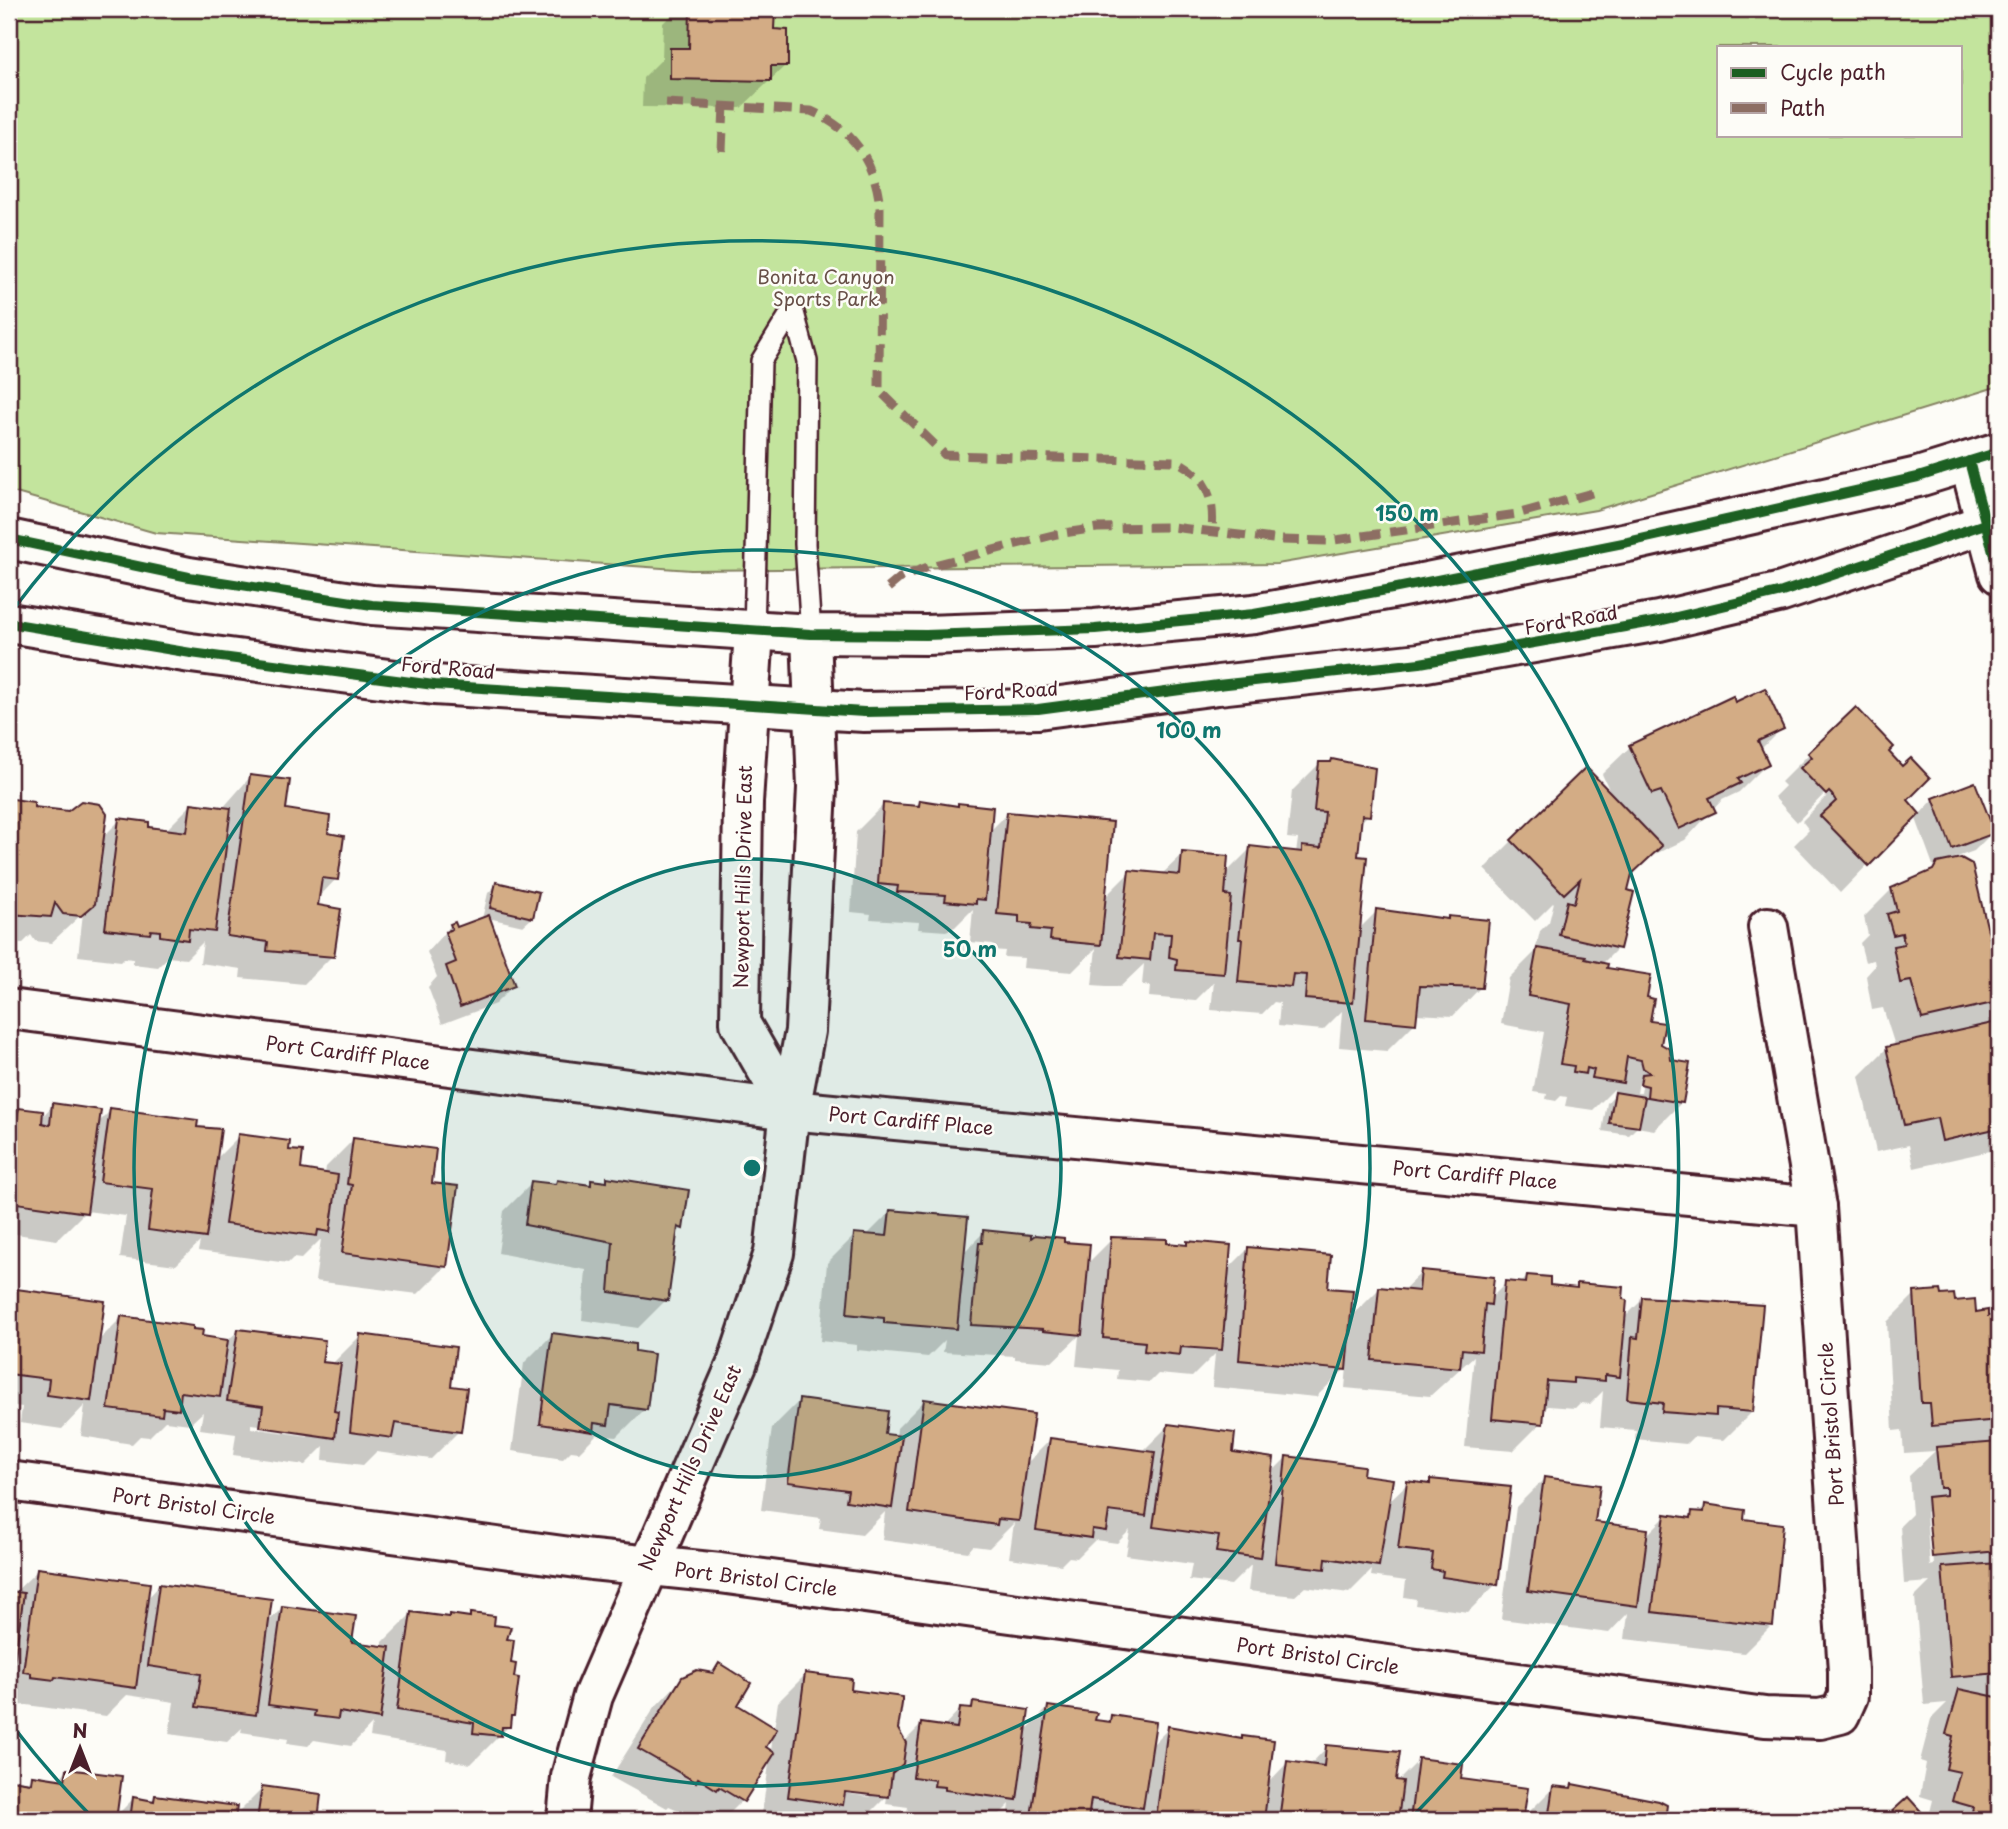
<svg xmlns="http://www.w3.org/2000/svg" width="2008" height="1829" font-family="'Playpen Sans',sans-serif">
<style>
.green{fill:#c3e49d;stroke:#868264;stroke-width:2;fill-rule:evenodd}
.shadow{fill:#0003;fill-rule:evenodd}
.building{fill:#d3ac85;stroke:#4a1f2b;stroke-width:2}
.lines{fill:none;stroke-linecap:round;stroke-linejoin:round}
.lane-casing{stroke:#4a1f2b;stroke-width:24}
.street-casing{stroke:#4a1f2b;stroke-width:44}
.secondary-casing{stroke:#4a1f2b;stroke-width:44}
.lane{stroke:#fdfcf7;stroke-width:19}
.street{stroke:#fdfcf7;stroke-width:38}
.secondary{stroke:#fdfcf7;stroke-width:38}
.quiet{stroke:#8d6e63;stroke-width:9;stroke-dasharray:18 9;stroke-linecap:butt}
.cycleway-casing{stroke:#fdfcf7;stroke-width:15}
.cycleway{stroke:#1b5e20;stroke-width:10}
.ring{fill:none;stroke:#0f766e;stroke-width:3.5}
.labels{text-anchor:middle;stroke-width:5;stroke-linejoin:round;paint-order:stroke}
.park-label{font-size:19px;fill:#685048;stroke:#fdfcf7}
.street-label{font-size:19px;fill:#4a1f2b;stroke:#fdfcf7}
.centre{fill:#0f766e;stroke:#fdfcf7;stroke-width:3.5}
.ring-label{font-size:21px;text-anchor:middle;font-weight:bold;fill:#0f766e;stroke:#fdfcf7;stroke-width:5;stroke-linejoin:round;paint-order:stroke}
</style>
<rect width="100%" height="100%" fill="#fdfcf7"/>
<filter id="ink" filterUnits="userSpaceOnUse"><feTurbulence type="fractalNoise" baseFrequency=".0143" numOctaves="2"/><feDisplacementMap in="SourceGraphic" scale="14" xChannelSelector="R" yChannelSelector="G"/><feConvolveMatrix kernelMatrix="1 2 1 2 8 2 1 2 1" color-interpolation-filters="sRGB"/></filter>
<g filter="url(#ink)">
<path class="green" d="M9,9H1999V386L1596,510L1277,564L691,570L156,533L9,491ZM1719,47H1961V135H1719Z"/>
<g class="shadow">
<polygon points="678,9 773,9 772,31 786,65 741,108 642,107 643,78 662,59 663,23"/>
<path d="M1734,704L1782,728L1760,750L1767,764L1739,792L1722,800L1685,840L1651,856L1630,874L1618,948L1602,964L1645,999L1648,1023L1682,1102L1654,1130L1637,1127L1629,1135L1602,1131L1607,1103L1615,1094L1614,1089L1593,1110L1565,1106L1567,1097L1561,1096L1556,1101L1546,1099L1547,1094L1533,1092L1544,1032L1501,1024L1509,978L1535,952L1540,931L1549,922L1554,902L1535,921L1484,869L1512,841L1612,796L1602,774L1630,747ZM1639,1081H1643L1641,1093H1637Z"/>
<polygon points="1887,752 1905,800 1919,815 1934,799 1993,832 1974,851 1949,860 1995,966 1999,965 1999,1021 1996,1024 1999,1038 1999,1142 1990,1151 1914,1168 1909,1145 1876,1152 1859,1076 1887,1048 1895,1046 1883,1008 1872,1010 1866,976 1875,966 1874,960 1865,962 1860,943 1868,935 1864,917 1892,889 1927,875 1934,868 1915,816 1840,893 1794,845 1809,830 1802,821 1833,790 1830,788 1797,822 1774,797 1785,786 1781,782 1809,754"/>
<polygon points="1332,761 1353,763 1368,815 1359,824 1356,858 1358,930 1377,911 1446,921 1449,917 1481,987 1453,1016 1416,1014 1415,1023 1387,1051 1339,1047 1342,1011 1323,1030 1278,1026 1280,1003 1274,1002 1262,1014 1211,1010 1214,982 1195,1001 1149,997 1150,986 1142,985 1144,964 1120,987 1092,985 1096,948 1072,972 1023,968 1024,958 1004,957 1005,951 992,950 992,944 970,942 973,909 955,927 946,931 918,929 919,922 870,919 871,914 851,912 856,832 884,804 914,807 920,802 989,832 1007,814 1104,898 1130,872 1161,875 1183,854 1225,874 1251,848 1296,853 1298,839 1287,838 1292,791 1320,763 1329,764"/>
<polygon points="251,776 284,811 326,834 336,879 318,898 316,907 332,956 304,984 240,978 241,969 200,963 203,942 186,959 168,957 158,967 133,964 133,959 124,958 121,961 78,956 83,913 51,943 35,941 31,935 22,944 9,943 9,806 14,801 102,838 120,820 165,831 191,805 222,809"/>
<polygon points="497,884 532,918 523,926 488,918 513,986 495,1004 442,1024 428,987 437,977 427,952 451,925 456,929 482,919 488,893"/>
<polygon points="53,1105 97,1124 111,1110 196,1128 215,1160 239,1136 287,1152 299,1171 325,1174 326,1167 354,1139 430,1184 446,1266 418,1294 315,1281 321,1239 301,1259 293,1258 288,1263 198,1251 200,1242 176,1265 120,1258 126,1216 86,1211 57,1240 9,1233 9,1118 20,1110 41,1118"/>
<polygon points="608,1179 682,1228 675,1235 666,1300 638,1328 582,1320 586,1270 498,1253 504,1211 532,1183 587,1186 592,1182 604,1184"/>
<polygon points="891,1211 963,1253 984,1232 1028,1241 1062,1243 1087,1264 1112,1239 1184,1247 1188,1243 1227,1270 1249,1248 1326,1289 1349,1319 1379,1289 1402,1291 1422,1272 1490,1299 1506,1283 1520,1284 1528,1276 1548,1286 1574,1289 1578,1285 1624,1318 1643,1299 1752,1412 1724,1440 1693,1437 1686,1444 1635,1439 1636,1430 1600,1427 1603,1391 1590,1404 1580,1403 1575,1408 1548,1406 1543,1411 1541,1423 1513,1451 1465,1447 1474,1356 1430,1396 1345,1388 1347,1367 1316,1397 1212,1387 1215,1354 1192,1377 1158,1374 1150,1382 1117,1379 1118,1370 1076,1366 1079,1336 1052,1362 1015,1359 1015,1356 943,1352 945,1340 928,1357 857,1350 857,1345 820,1341 827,1263 855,1235 866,1236"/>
<path d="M9,1289L103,1302L98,1341L121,1318L227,1341L238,1331L320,1363H333L361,1335L449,1388L459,1431L431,1459L376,1452L363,1465L323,1460L324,1446L305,1465L233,1455L236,1434L200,1429L203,1412L190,1424L165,1421L149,1437L140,1436L132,1444L81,1436L85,1405L62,1429L20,1423L22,1407L9,1405ZM251,1424L308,1432V1436L251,1428Z"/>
<path d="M1915,1294L1939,1297L1987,1318L1999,1317V1820H1928L1933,1800L1920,1796L1926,1763L1920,1761L1931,1719L1947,1703L1924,1705L1915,1597L1930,1582L1904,1584L1900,1526L1912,1514L1909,1476L1935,1451L1904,1453L1902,1430L1893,1431L1887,1322ZM1930,1509L1934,1565L1930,1566L1926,1512Z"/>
<polygon points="552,1335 645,1409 617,1437 596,1435 579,1452 571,1451 563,1459 512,1451 524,1363"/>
<polygon points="800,1400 883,1435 896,1437 897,1428 925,1400 1025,1465 1050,1440 1142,1452 1168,1426 1270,1474 1286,1458 1361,1477 1387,1503 1408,1483 1427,1486 1431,1481 1496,1584 1468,1612 1415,1605 1416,1599 1404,1597 1406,1581 1371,1576 1372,1570 1349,1593 1305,1587 1295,1596 1248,1591 1251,1565 1231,1585 1189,1580 1192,1564 1126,1555 1130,1530 1117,1543 1095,1540 1077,1558 1069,1557 1061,1565 1009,1558 1014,1523 989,1548 973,1546 968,1552 882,1540 885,1512 862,1535 819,1529 821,1518 761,1510 772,1428"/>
<polygon points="1544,1479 1593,1523 1646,1536 1666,1516 1687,1519 1706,1506 1742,1520 1772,1625 1744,1653 1625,1639 1628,1613 1609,1633 1501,1619 1516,1507"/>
<polygon points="38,1570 147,1599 160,1585 267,1623 282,1608 350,1643 383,1647 383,1642 411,1614 447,1619 467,1619 471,1615 492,1626 505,1640 513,1716 508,1727 471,1764 446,1760 447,1750 370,1737 372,1724 351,1746 314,1740 308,1746 287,1743 288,1739 241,1732 242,1728 227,1742 169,1734 174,1702 127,1695 106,1716 27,1705 9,1706 9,1593 14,1593"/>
<path d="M719,1665L735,1705L774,1729L778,1702L805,1675L849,1691L896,1730L904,1742L921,1725L942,1728L960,1709L968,1710L974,1704L1024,1732L1049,1707L1093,1721L1105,1723L1112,1717L1151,1746L1169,1728L1240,1741L1242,1738L1267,1784L1287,1763L1309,1766L1327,1747L1394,1781L1397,1782L1419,1760L1459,1780L1526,1789L1521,1820L1553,1788L1569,1790L1572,1786L1665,1806L1664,1820H1132L1133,1815L1128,1820H1008L1010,1804L994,1820H935L907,1813L908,1807L886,1804L887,1796L863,1820H761L770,1757L742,1801L723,1820H700L669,1806L667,1808L611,1777L655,1707L683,1678L710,1675ZM773,1732L771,1752L764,1748ZM837,1789L873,1794L870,1797L836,1792Z"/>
<polygon points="67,1770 114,1818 133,1799 150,1802 156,1796 234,1817 263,1788 319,1795 316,1820 9,1820 9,1785 12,1782 26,1784 33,1777 58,1780"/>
</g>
<g class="building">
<polygon points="690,9 775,9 774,29 788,30 788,66 771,66 771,81 670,79 670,48 689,48"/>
<polygon points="1765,688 1784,729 1758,741 1769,764 1738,779 1741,783 1709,798 1716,812 1679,829 1661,791 1652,794 1629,745 1733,696 1735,702"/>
<polygon points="1856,707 1894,747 1889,752 1902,766 1911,758 1930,778 1908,800 1920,814 1869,866 1820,816 1836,801 1832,795 1829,792 1826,795 1800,768 1812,757 1808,753"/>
<polygon points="1332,759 1375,768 1370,816 1362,815 1358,856 1367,857 1353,1003 1305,999 1307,975 1293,974 1291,987 1238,982 1242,939 1239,939 1250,846 1302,852 1302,846 1321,848 1325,812 1314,811 1319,762 1331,762"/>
<polygon points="1586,767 1662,846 1632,874 1628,890 1634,892 1620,949 1559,935 1567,901 1574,903 1580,879 1564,894 1511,840"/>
<polygon points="250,775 290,780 286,809 330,816 328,833 344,836 338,880 322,878 318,905 341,909 334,957 267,951 268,942 227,936"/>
<polygon points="1975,782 1995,833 1952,849 1933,798"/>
<polygon points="13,799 34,802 34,807 68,811 81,801 100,804 107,814 95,904 81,916 63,914 55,903 51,917 9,914 9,834"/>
<polygon points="920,800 958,806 958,803 993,807 985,900 976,899 976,904 945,901 946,895 897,892 898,886 878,884 883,803 919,806"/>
<polygon points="191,803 231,808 215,932 189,929 188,940 160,936 160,931 151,930 150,934 105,929 119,818 149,822 149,827 187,832"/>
<polygon points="1007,812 1113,822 1101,945 1050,940 1051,931 1031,929 1032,924 1019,923 1019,916 997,914"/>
<polygon points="1182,852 1228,856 1225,895 1231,896 1224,974 1176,970 1177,959 1169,957 1171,934 1153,933 1150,960 1119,957 1129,870 1180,875"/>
<polygon points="1961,858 1972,864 1996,964 1999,963 1999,1005 1994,1006 1993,1003 1922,1019 1911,981 1900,983 1893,946 1904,944 1902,933 1893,935 1887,914 1897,911 1891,888 1933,870 1937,863"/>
<polygon points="496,882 539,892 533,918 490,908"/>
<polygon points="1376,909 1448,919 1448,916 1489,920 1482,988 1420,986 1416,1024 1366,1019"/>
<polygon points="489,915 515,986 460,1007 446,966 456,962 445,932 452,929 450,924 455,922 457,927"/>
<polygon points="1537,948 1586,956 1585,959 1608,964 1607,968 1651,975 1647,997 1654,999 1650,1021 1665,1023 1661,1044 1670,1049 1671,1060 1690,1063 1683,1103 1647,1097 1648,1086 1640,1084 1642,1074 1650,1073 1643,1068 1641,1060 1627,1057 1623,1083 1592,1078 1594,1070 1587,1068 1586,1074 1573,1072 1574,1066 1560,1064 1571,1004 1528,996"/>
<polygon points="1997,1022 1999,1128 1942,1141 1937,1118 1904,1125 1886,1047"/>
<polygon points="1615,1092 1645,1097 1639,1127 1609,1123"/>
<polygon points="52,1103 101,1110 87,1213 9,1202 9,1116 17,1117 19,1108 43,1111 42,1123 50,1125"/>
<polygon points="110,1108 198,1120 197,1127 221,1129 206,1238 148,1230 153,1189 100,1182"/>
<polygon points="238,1134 290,1141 289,1150 303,1151 301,1169 338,1175 330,1232 318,1230 317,1236 225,1224"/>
<polygon points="353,1138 436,1149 432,1183 458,1186 447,1267 342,1253 352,1185 347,1184"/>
<polygon points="607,1177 689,1190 683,1229 678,1227 668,1301 609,1292 613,1242 525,1225 531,1181 556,1184 557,1180 591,1185 591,1180 607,1182"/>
<polygon points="890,1210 968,1217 957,1329 884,1323 884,1318 847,1314 854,1233 887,1236"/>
<polygon points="983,1230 1031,1235 1031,1238 1035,1235 1064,1238 1064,1242 1090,1244 1082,1335 1043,1331 1043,1329 971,1325 979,1243 982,1243"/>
<polygon points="1111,1237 1167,1239 1167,1243 1187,1245 1187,1241 1231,1245 1222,1350 1181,1347 1180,1355 1144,1351 1145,1342 1103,1338"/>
<polygon points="1248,1247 1331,1255 1328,1288 1353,1290 1346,1370 1239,1360"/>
<polygon points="1421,1270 1494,1277 1491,1305 1485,1304 1481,1351 1462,1349 1460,1368 1372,1360 1379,1287 1419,1291"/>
<polygon points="1527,1275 1550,1277 1550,1285 1577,1288 1577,1283 1624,1287 1623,1299 1627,1300 1620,1377 1605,1375 1605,1381 1573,1378 1573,1383 1547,1381 1543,1424 1492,1419 1505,1281 1526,1283"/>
<polygon points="9,1288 105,1301 91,1401 47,1395 49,1379 9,1374"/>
<polygon points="1940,1290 1941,1295 1954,1294 1955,1301 1975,1299 1976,1312 1988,1310 1988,1316 1999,1315 1999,1420 1932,1426 1930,1403 1921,1403 1914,1292"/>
<polygon points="1642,1297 1763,1305 1753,1412 1716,1409 1716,1416 1662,1412 1663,1403 1627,1399 1632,1337 1638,1338"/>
<polygon points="121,1316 193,1326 193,1329 203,1330 202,1336 228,1340 220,1397 181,1392 179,1410 163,1408 162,1416 108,1409"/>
<polygon points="238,1329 325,1340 322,1362 341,1364 334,1411 338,1412 335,1438 260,1427 263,1406 227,1401"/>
<polygon points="552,1333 635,1344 635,1351 654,1354 647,1410 611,1405 608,1425 594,1423 593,1432 540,1424"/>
<polygon points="360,1334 456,1347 451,1386 467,1388 461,1432 395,1423 392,1438 350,1432"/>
<polygon points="799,1399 888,1411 885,1434 902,1436 892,1508 846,1501 848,1490 788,1482"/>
<polygon points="924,1399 1034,1414 1019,1521 998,1519 997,1525 909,1512"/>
<polygon points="1168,1424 1235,1433 1233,1452 1274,1458 1260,1558 1216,1552 1219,1536 1153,1527"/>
<polygon points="1050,1438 1155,1452 1146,1516 1109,1511 1106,1531 1092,1529 1091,1538 1036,1530"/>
<polygon points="1999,1442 1999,1551 1932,1557 1927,1497 1946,1495 1946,1488 1940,1488 1936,1447"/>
<polygon points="1286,1456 1364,1466 1363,1475 1393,1479 1379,1566 1326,1558 1325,1569 1275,1563"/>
<polygon points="1544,1477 1600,1485 1595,1522 1648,1529 1638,1606 1528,1591"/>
<polygon points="1430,1479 1511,1487 1498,1585 1442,1577 1443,1571 1431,1569 1433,1553 1398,1549 1407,1481 1430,1484"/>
<polygon points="1705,1504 1745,1510 1744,1519 1783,1524 1773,1626 1652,1612 1665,1514 1691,1518 1692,1511 1704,1512"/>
<polygon points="1999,1563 1999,1673 1951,1677 1942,1567"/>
<polygon points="37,1568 150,1583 136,1688 55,1677 54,1680 31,1677 31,1673 23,1672"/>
<polygon points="159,1584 272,1599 256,1715 196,1707 201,1674 148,1666"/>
<polygon points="9,1591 24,1593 9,1699"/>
<polygon points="282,1606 356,1616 352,1642 390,1647 380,1719 339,1712 338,1719 314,1716 315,1711 268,1705"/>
<polygon points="411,1612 449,1617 449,1614 470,1617 470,1613 495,1616 494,1625 511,1627 507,1639 514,1640 511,1663 516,1664 514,1677 519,1678 514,1716 511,1716 510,1727 502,1727 501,1736 473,1733 474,1723 397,1710"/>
<polygon points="719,1663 751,1683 738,1705 777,1729 766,1747 775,1753 744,1802 719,1787 717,1790 698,1778 696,1782 638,1749 682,1677 697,1670 713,1673"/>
<polygon points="805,1673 852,1679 851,1690 903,1697 898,1729 906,1743 903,1764 892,1773 889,1797 845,1792 843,1805 788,1797"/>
<polygon points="1959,1689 1997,1697 1999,1693 1999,1819 1972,1812 1973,1807 1952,1801 1960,1772 1946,1769 1953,1736 1946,1734"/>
<polygon points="973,1702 1029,1710 1017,1800 945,1790 945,1787 934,1786 935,1780 913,1777 921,1723 957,1728 960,1708 972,1709"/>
<polygon points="1048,1706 1097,1713 1095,1720 1110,1722 1111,1715 1156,1722 1143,1808 1091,1799 1088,1820 1031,1816"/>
<polygon points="1168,1726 1242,1739 1242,1736 1274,1740 1264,1820 1156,1819"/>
<polygon points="1326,1745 1400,1752 1396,1780 1403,1781 1398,1820 1279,1820 1287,1761 1324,1766"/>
<polygon points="1418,1758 1463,1764 1461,1779 1528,1788 1523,1820 1410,1820"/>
<polygon points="67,1769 122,1776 116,1820 9,1820 11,1780 31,1783 32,1775 65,1780"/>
<polygon points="1572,1784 1659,1801 1667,1805 1665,1820 1548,1820 1553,1786 1571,1788"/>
<polygon points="262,1786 321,1794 318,1820 257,1820"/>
<polygon points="155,1795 237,1806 235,1820 130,1820 133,1797 154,1801"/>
<polygon points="1908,1797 1929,1820 1865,1820 1873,1812 1887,1816"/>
<polygon points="1716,1812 1717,1820 1680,1820 1679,1819"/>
</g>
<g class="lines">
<g class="lane-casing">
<g id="lane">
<polyline points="793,309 807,361 805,544 811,634"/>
<polyline points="754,631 761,361 793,309"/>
</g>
</g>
<g class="street-casing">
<g id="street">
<polyline points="9,1009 790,1110 1816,1207"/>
<polyline points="9,1481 592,1560 720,1573 1765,1717 1820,1719 1840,1714 1848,1696 1848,1671 1816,1207 1768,927"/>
</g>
</g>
<g class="secondary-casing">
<g id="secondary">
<polyline points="1969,461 1999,574"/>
<polyline points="9,539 189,577 372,605 811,634 926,635 1095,629 1254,614 1392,589 1628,542 1918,477 1999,452"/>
<polyline points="9,623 191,653 434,685 864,712 1038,709 1218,685 1420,663 1659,621 1782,592 1999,519"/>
<polyline points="754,631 743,802 740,1023 790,1110"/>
<polyline points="567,1820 571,1777 593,1696 737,1364 774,1253 790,1110 805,1031 817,788 811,634"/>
</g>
</g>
<use href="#lane" class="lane"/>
<use href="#street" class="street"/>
<use href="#secondary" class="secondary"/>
<g class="quiet">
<path d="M666,103L811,111C853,129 876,162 880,208L879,390L945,455L1176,461C1206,475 1215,498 1212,530"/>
<polyline points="722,151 724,105"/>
<polyline points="888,588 900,578 930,566 1057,534 1097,528 1172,527 1282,540 1328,541 1517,514 1592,493"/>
</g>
<g class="cycleway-casing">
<g id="cycleway">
<polyline points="1969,461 1999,574"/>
<polyline points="9,539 189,577 372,605 811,634 926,635 1095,629 1254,614 1392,589 1628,542 1918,477 1999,452"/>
<polyline points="9,623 191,653 434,685 864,712 1038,709 1218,685 1420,663 1659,621 1782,592 1988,523"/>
</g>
</g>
<use href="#cycleway" class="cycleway"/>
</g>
</g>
<circle cx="752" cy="1168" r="309" fill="#0f766e" fill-opacity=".12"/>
<g class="ring">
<circle cx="752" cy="1168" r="309"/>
<circle cx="752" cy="1168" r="618"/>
<path d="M92 1817A926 926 0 0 1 12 1725M12 611A926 926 0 1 1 1412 1817"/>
</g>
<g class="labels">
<g class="park-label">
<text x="826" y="284">Bonita Canyon<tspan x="826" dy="22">Sports Park</tspan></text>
</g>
<g class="street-label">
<text transform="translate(1571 620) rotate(-10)" y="7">Ford Road</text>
<text transform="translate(448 668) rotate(5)" y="7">Ford Road</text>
<text transform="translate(1011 691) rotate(-3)" y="7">Ford Road</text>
<text transform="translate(743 877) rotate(-89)" y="7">Newport Hills Drive East</text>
<text transform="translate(348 1053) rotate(7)" y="7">Port Cardiff Place</text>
<text transform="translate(911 1121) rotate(5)" y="7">Port Cardiff Place</text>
<text transform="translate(1475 1175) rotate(5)" y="7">Port Cardiff Place</text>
<text transform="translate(1831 1424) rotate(-94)" y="7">Port Bristol Circle</text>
<text transform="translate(690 1468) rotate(-66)" y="7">Newport Hills Drive East</text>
<text transform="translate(194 1506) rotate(8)" y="7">Port Bristol Circle</text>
<text transform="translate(756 1579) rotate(7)" y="7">Port Bristol Circle</text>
<text transform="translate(1318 1656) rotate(8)" y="7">Port Bristol Circle</text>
</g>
</g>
<circle cx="752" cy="1168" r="10" class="centre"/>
<g class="ring-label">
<text x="1407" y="521">150 m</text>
<text x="1189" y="738">100 m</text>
<text x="970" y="957">50 m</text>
</g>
<rect width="2008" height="1829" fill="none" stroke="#fdfcf7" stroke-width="35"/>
<rect x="18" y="18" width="1973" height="1794" fill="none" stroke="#4a1f2b" stroke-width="2.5" filter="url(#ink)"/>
<rect x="1717" y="46" width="245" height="91" fill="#fdfcf7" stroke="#b5a4a5" stroke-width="2"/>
<rect x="1731" y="68" width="35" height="10" fill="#1b5e20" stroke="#b5a4a5" stroke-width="2"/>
<text x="1780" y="80" font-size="21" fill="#4a1f2b">Cycle path</text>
<rect x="1731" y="103" width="35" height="10" fill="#8d6e63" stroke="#b5a4a5" stroke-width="2"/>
<text x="1780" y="116" font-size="21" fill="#4a1f2b">Path</text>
<g transform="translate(80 1748)" stroke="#fdfcf7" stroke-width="5" paint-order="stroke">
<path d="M0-5L12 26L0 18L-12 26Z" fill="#4a1f2b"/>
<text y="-10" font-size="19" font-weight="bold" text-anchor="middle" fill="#4a1f2b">N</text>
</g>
</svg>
